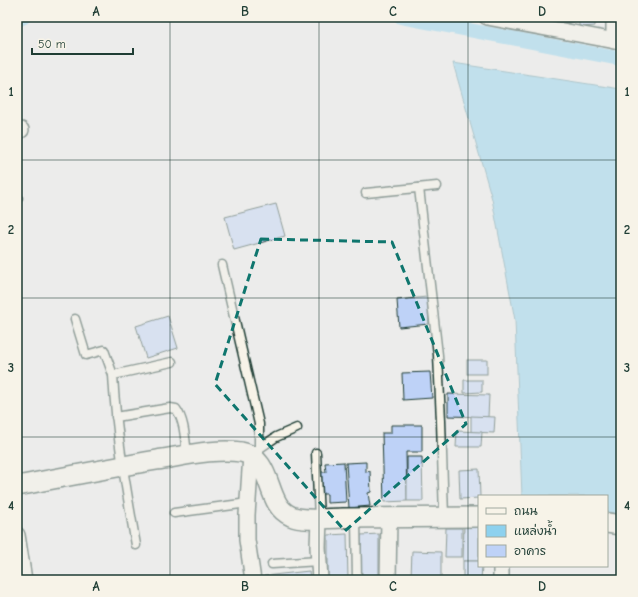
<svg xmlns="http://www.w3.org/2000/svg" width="638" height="597" font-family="'Comic Neue','Playpen Sans Thai',sans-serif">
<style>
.water{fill:#8dd1ee;stroke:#6196a4}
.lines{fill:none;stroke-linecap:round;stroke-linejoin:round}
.canal{stroke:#8dd1ee;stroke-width:14}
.building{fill:#bed2f7;stroke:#1f3d34}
.service-casing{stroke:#1f3d34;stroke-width:11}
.minor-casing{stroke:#1f3d34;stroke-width:18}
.tertiary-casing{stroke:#1f3d34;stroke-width:22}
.service{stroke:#f7f3e8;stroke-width:8}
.minor{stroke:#f7f3e8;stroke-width:15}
.tertiary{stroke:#f7f3e8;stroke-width:19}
.marked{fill:none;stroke:#0f766e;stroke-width:3;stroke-dasharray:8 5;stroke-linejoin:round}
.grid{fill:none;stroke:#1f3d34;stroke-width:1;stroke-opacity:0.55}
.neatline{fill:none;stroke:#1f3d34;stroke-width:1.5}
.grid-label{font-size:13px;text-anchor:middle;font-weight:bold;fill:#1f3d34}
</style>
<rect width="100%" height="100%" fill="#ececeb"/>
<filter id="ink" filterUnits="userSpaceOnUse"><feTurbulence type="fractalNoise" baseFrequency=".025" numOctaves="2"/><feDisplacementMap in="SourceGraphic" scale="8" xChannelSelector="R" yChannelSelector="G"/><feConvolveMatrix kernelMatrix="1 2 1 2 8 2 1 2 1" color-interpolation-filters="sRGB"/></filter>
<g filter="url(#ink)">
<polygon class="water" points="453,63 621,89 621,514 607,512 607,496 522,496 515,320 492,199"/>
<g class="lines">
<g class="canal">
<polyline points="401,17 621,59"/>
<polyline points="17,20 24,17"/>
</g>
</g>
<g class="building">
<polygon points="555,17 574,17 574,22 556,23"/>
<polygon points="579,17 595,17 595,26 579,27"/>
<polygon points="276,204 285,236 234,250 225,217"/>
<polygon points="427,297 429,324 399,327 397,300"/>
<polygon points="168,316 178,348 146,358 136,326"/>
<rect x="467" y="360" width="20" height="14"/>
<polygon points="430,372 432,398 403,400 402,373"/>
<polygon points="464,380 482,380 482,392 464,393"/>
<polygon points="448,394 489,395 488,417 448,416"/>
<polygon points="471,416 495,417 494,433 471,432"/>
<polygon points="391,425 422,425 422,452 406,452 407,501 384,502 382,433 391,433"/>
<polygon points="457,431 482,432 481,447 456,447"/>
<polygon points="407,457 422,457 423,501 407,501"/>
<polygon points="344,462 346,502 327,503 327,494 321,494 321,472 326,472 325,463"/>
<polygon points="366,462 366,472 370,471 371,492 368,493 370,506 349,508 346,463"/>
<polygon points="479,469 480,496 479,498 460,499 459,470"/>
<polygon points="464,523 479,524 479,561 463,561"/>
<polygon points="446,528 462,528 462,557 445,557"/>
<polygon points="347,534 348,580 328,580 328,535"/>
<polygon points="379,534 379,580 361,580 361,535"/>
<polygon points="412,551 441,552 441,578 411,577"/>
<polygon points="463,561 479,561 479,566 482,566 481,580 463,579"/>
<polygon points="309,571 310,580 264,580 264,576"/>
<polygon points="411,577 441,578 441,580 411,580"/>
</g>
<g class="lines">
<g class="service-casing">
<g id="service">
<polyline points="419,188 438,355 441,421 444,517"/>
<polyline points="366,193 437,186"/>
<polyline points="17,198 18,198"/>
<polyline points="222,265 259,424 259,462"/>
<polyline points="75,319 86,355 104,350 113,375"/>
<path d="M116,417L170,408L176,409C185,421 185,440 187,455"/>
<polyline points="260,448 276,437 297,428"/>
<polyline points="316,453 319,519"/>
<polyline points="174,513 248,503"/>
<polyline points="356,518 357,580"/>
<path d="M136,545C126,488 116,432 113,375L172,362"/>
<polyline points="272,564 319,561"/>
</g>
</g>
<g class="minor-casing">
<g id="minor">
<polyline points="487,17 621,42"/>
<polyline points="614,41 614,17"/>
<polyline points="17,131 21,130"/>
<polyline points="251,455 247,515 247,540 253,580"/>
<polyline points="319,519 318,547 320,580"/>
<polyline points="17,535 24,580"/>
<polyline points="388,580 389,518"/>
<polyline points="501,580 501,566"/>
</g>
</g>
<g class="tertiary-casing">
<g id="tertiary">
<path d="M17,486C64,477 110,468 157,460C183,456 216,448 241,452C275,459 264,505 291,516C304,522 328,518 343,518C388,518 434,517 479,517"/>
<polyline points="607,523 621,525"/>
</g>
</g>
<use href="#service" class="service"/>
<use href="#minor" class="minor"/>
<use href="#tertiary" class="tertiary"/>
</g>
</g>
<path d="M0 0H638V597H0ZM261,239L392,242L466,424L345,531L215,384Z" fill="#ececeb" fill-opacity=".55" fill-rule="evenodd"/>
<path class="marked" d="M261,239L392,242L466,424L345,531L215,384Z"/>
<path class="grid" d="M170,17V580M319,17V580M468,17V580M17,160H621M17,298H621M17,437H621"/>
<rect width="638" height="597" fill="none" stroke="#f7f3e8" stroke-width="44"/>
<rect x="478" y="495" width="130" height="72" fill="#f7f3e8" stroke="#a1aaa0"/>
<rect x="486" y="508" width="20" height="6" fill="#f7f3e8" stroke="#a1aaa0"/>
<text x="514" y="515" font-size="12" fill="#1f3d34">ถนน</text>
<rect x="486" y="525" width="20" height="12" fill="#8dd1ee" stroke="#a1aaa0"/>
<text x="514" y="535" font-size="12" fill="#1f3d34">แหล่งน้ำ</text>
<rect x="486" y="545" width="20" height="12" fill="#bed2f7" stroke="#a1aaa0"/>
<text x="514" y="555" font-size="12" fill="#1f3d34">อาคาร</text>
<path d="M32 48v6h101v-6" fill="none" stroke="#1f3d34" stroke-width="2"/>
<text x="38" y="48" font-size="12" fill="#1f3d34" stroke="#f7f3e8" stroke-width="3" paint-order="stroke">50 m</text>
<rect x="22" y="22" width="594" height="553" class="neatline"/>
<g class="grid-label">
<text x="96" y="16">A</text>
<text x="245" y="16">B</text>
<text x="393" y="16">C</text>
<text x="542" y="16">D</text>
<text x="11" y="96">1</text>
<text x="627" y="96">1</text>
<text x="11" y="234">2</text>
<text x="627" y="234">2</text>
<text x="11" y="372">3</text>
<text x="627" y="372">3</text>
<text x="11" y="510">4</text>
<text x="627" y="510">4</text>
<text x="96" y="591">A</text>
<text x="245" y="591">B</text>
<text x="393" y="591">C</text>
<text x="542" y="591">D</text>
</g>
</svg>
